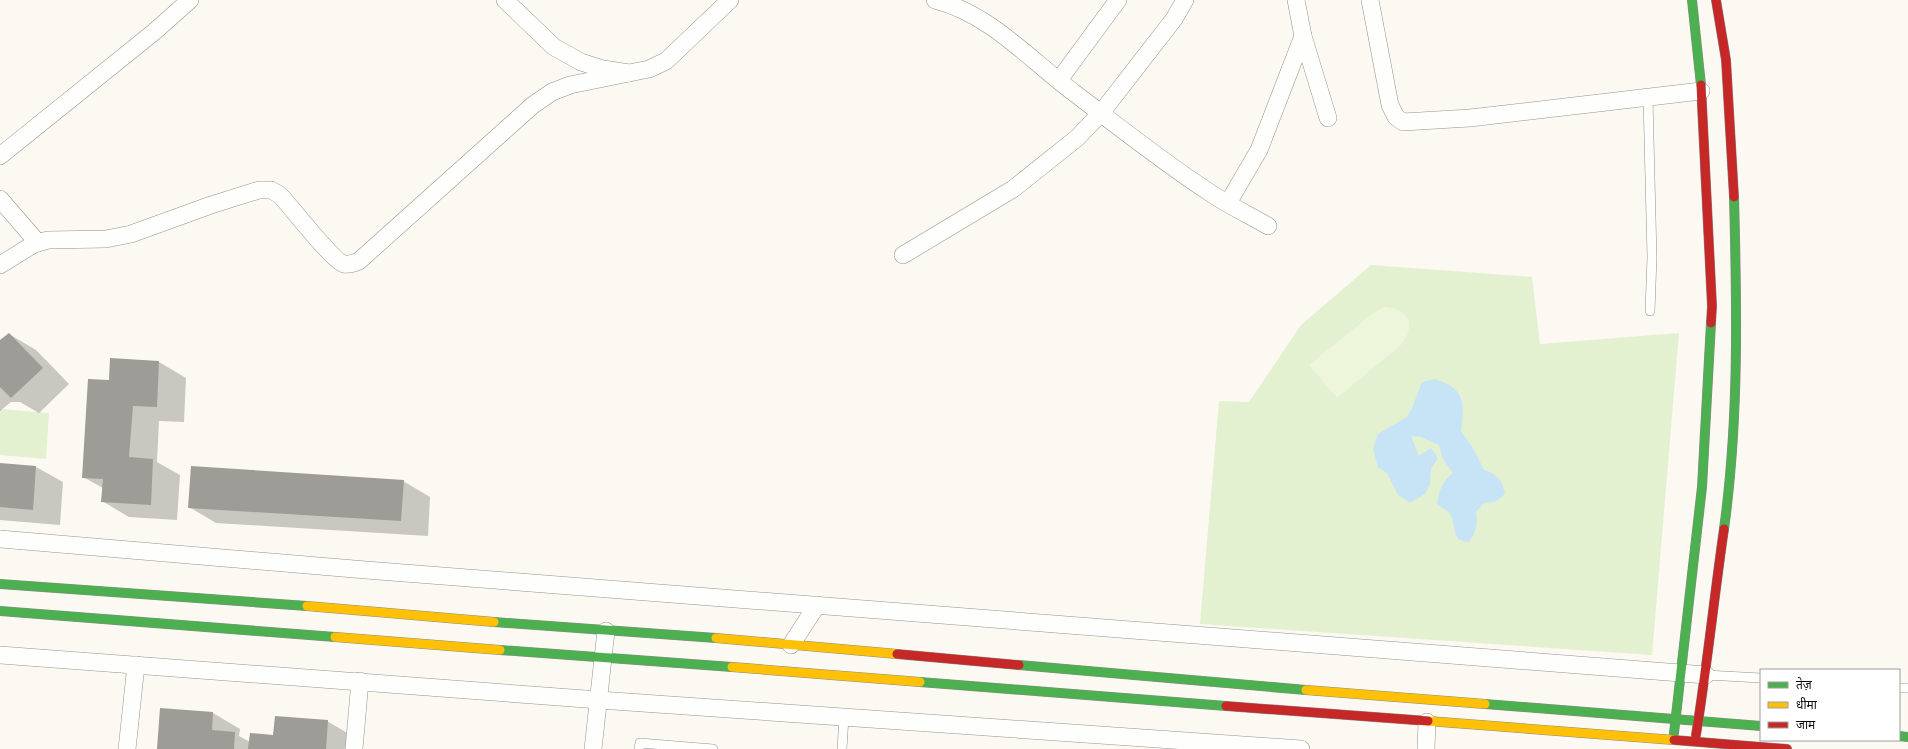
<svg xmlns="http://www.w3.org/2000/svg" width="1908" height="749" font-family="'Crimson Pro','Noto Sans Devanagari',serif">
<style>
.green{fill:#e3f1d0}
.pitch{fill:#edf5da}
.water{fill:#c6e4f6}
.shadow{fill:#0003}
.building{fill:#9e9c97}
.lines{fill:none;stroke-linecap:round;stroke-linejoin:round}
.lane-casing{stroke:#949390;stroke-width:10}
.street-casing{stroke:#949390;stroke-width:18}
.fast-casing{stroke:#8b8a86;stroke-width:10}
.slow-casing{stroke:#8b8a86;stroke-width:10}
.jam-casing{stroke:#8b8a86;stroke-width:10}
.lane{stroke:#fefefd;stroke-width:9}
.street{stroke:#fefefd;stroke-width:17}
.fast{stroke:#4caf50;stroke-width:9}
.slow{stroke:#ffc107;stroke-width:9}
.jam{stroke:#c62828;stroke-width:9}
</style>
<rect width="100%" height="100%" fill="#fbf9f1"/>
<g class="green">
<polygon points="1371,265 1532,277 1540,344 1679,333 1652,655 1200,624 1219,401 1249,402 1301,325"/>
<polygon points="0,409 49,413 46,459 0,455"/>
</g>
<path class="pitch" d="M1383,307C1409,308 1417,325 1401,345L1337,398L1309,365L1373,313Z"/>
<path class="water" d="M1434,379C1465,388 1465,402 1461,431L1473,448L1484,470C1496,473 1503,481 1505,494L1495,502L1484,503L1476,512C1478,524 1476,532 1469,542C1450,542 1457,525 1450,514C1447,510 1441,507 1437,504C1439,490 1442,482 1453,473L1443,459L1439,445L1421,437L1411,436L1419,456L1431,448L1438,458L1431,469L1430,484L1425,494L1410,503L1398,495L1387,473L1378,467L1373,449L1378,434L1407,417L1412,408L1422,382Z"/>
<g class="shadow">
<polygon points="9,334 36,350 69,384 39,413 20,402 11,402 0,411 0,341"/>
<polygon points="111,359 159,362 186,378 184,422 159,421 157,462 180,475 177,520 129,517 102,501 103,488 83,477 110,381"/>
<polygon points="0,464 36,467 63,482 60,525 0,520"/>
<polygon points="403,481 430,497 428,536 216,523 189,507"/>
<polygon points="213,713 240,729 239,736 250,742 327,721 354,737 354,749 158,749"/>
</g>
<g class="building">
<polygon points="9,333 43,368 11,398 0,387 0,340"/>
<polygon points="110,358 159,361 157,407 133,406 129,457 153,459 151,505 101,502 103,479 82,478 88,379 109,380"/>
<polygon points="0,463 36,466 33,510 0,507"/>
<polygon points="191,466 404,480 401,521 188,508"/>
<polygon points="160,708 213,712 212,730 235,732 234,749 157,749"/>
<polygon points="275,716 328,720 326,749 248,749 250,733 273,735"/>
</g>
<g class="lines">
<g class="lane-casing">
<g id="lane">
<polyline points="1648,98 1652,257 1650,311"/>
<polyline points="1706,675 1761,678"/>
<polyline points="1899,688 1908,688"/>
<polyline points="639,749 640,743 713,749"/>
<polyline points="842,749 844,717"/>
</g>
</g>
<g class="street-casing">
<g id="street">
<polyline points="505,0 554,47 581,62 603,69 629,73 649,69 666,61 730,0"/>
<path d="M935,0C990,14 1029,59 1073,92C1119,127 1164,163 1212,194C1230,206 1249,215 1268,226"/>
<polyline points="1296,0 1303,36 1328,118"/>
<polyline points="1370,0 1390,105 1396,117 1403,122 1470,118 1701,91"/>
<polyline points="1059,80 1118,0"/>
<polyline points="0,156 154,32 190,0"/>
<polyline points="0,199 38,243"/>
<polyline points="1228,203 1259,150 1303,36"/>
<polyline points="903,255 1013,189 1077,138 1101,113 1174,19 1185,0"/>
<path d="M0,265L34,244L48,240L106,239L131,234L211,205L259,190H271L280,195C291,207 333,261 344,264C350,265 354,263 359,261L533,105L552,92L570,85L629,73"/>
<polyline points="0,539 366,570 1706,675"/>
<polyline points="791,645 817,605"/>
<polyline points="0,655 599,700 1301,749"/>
<polyline points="127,749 136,665"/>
<polyline points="354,749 360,681"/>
<polyline points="593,749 606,631"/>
<polyline points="1426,749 1427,722"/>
</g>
</g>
<g class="fast-casing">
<g id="fast">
<polyline points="1692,0 1701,85"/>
<path d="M1724,529C1739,420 1737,308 1734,197"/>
<polyline points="0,584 307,606"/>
<polyline points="0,611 335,637"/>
<polyline points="494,622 716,638"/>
<polyline points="500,650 732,667"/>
<polyline points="1019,665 1306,690"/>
<polyline points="920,682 1226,706"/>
<polyline points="1485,704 1761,726"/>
<polyline points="1674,733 1702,487 1711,323"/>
<polyline points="1899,736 1908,737"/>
</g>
</g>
<g class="slow-casing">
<g id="slow">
<polyline points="307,606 494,622"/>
<polyline points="335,637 500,650"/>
<polyline points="716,638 897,654"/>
<polyline points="732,667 920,682"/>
<polyline points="1306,690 1485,704"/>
<polyline points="1428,721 1674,740"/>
</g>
</g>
<g class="jam-casing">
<g id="jam">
<polyline points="1716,0 1726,60 1734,197"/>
<polyline points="1701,85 1712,306 1711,323"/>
<polyline points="897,654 1019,665"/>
<polyline points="1226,706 1428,721"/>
<path d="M1696,735C1707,667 1714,598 1724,529"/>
<polyline points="1674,740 1787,749"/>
</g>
</g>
<use href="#lane" class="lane"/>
<use href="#street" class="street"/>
<use href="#fast" class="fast"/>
<use href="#slow" class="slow"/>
<use href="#jam" class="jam"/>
</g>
<rect x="1760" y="669" width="140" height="72" fill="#ffffff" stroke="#9e9e9e"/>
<rect x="1768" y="682" width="20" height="6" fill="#4caf50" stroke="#9e9e9e"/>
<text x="1796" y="689" font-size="12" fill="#0d0d0d">तेज़</text>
<rect x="1768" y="702" width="20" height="6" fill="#ffc107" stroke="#9e9e9e"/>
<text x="1796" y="709" font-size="12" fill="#0d0d0d">धीमा</text>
<rect x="1768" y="722" width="20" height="6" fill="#c62828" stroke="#9e9e9e"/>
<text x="1796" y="729" font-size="12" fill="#0d0d0d">जाम</text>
</svg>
